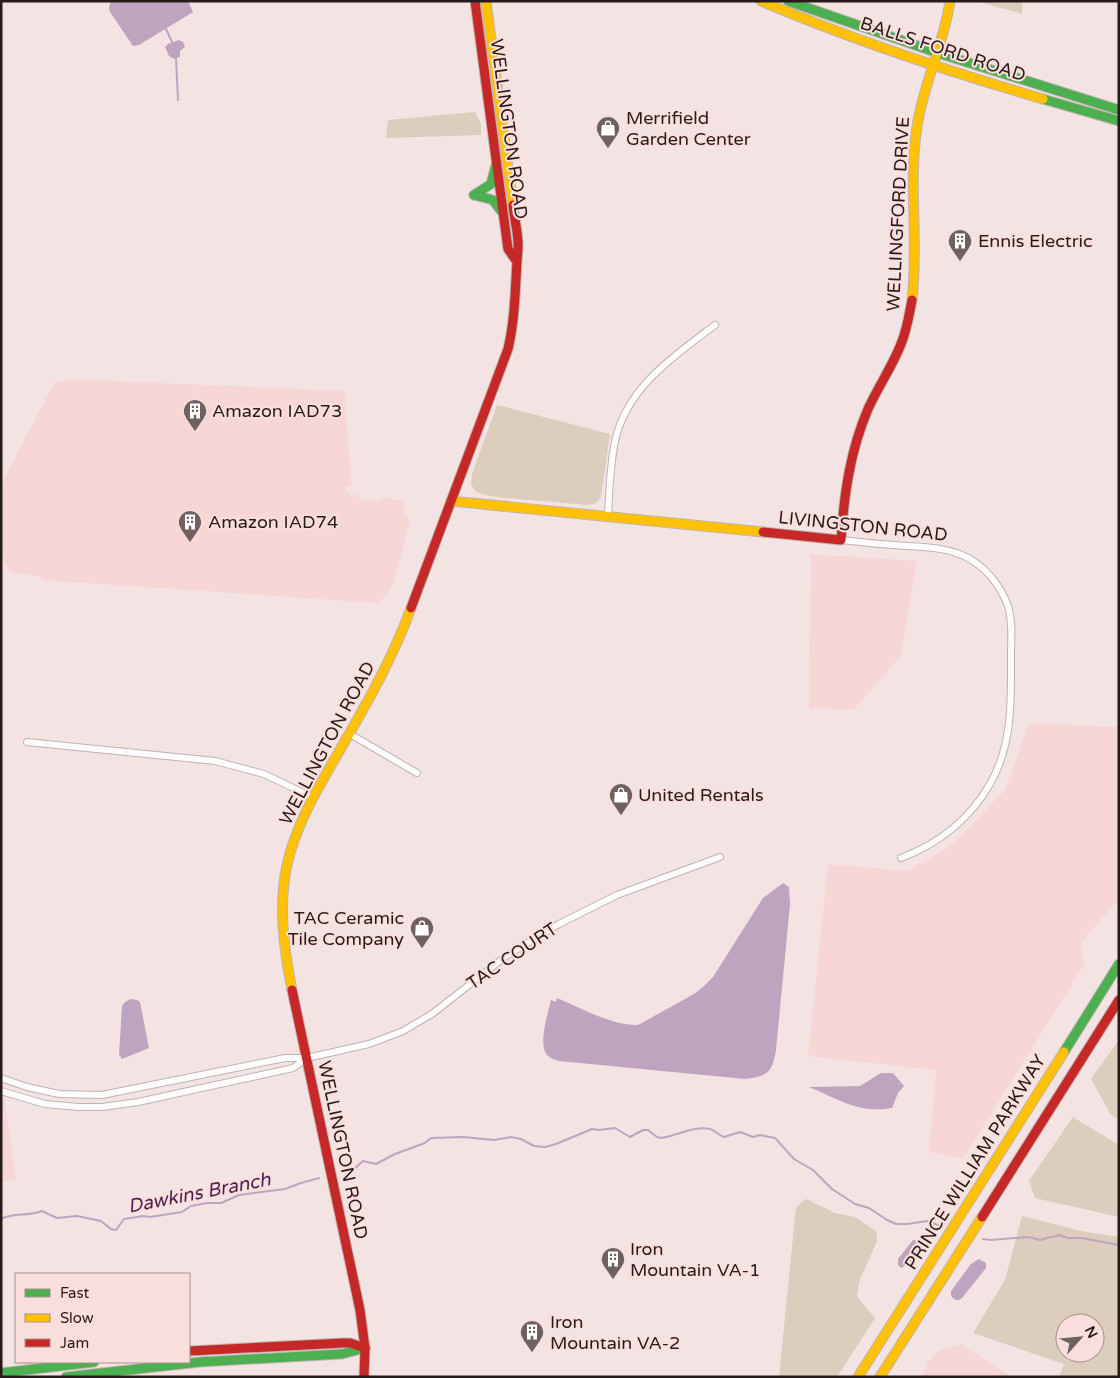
<svg xmlns="http://www.w3.org/2000/svg" width="1120" height="1378" font-family="'Varela Round',sans-serif">
<style>
.built{fill:#f6d7d5}
.green{fill:#dccdbc;fill-rule:evenodd}
.water{fill:#bfa4bf}
.lines{fill:none;stroke-linecap:round;stroke-linejoin:round}
.stream{stroke:#bfa4bf;stroke-width:2}
.street-casing{stroke:#c0b3b2;stroke-width:8}
.fast-casing{stroke:#c0b3b2;stroke-width:11}
.slow-casing{stroke:#c0b3b2;stroke-width:11}
.jam-casing{stroke:#c0b3b2;stroke-width:11}
.street{stroke:#fdfbfb;stroke-width:6}
.fast{stroke:#4caf50;stroke-width:9}
.slow{stroke:#ffc107;stroke-width:9}
.jam{stroke:#c62828;stroke-width:9}
.labels{text-anchor:middle;stroke-width:4;stroke-linejoin:round;paint-order:stroke}
.street-label{font-size:18px;fill:#271b1a;stroke:#fadedc}
.poi-label{font-size:18px;fill:#271b1a;stroke:#fadedc;text-anchor:start}
.water-label{font-size:19px;font-style:italic;fill:#4b2153;stroke:#fadedc}
</style>
<rect width="100%" height="100%" fill="#f3e4e3"/>
<g class="built">
<polygon points="68,379 346,391 346,414 351,477 351,486 346,487 346,492 350,492 350,496 358,494 360,501 382,500 382,497 392,498 392,500 404,500 404,514 408,516 409,525 394,582 387,595 377,603 43,580 41,577 10,572 1,555 1,485 54,383"/>
<polygon points="811,554 917,561 901,656 853,710 809,708"/>
<polygon points="1029,723 1119,727 1119,899 1081,942 1084,965 963,1159 929,1152 936,1070 808,1056 828,864 907,871 950,846 1005,790"/>
<polygon points="1,1074 16,1180 1,1182"/>
<polygon points="960,1344 1011,1377 920,1377 926,1367 925,1365 928,1360 930,1361 935,1353 944,1348"/>
</g>
<g class="green">
<polygon points="976,1 1022,1 1022,14"/>
<polygon points="475,112 481,124 481,135 386,138 388,120"/>
<polygon points="497,405 610,434 601,497 596,503 588,505 505,498 485,495 475,491 471,484 472,474"/>
<polygon points="1119,1040 1119,1120 1111,1115 1091,1079"/>
<polygon points="1073,1117 1119,1145 1119,1217 1035,1198 1029,1181"/>
<polygon points="806,1199 835,1213 855,1217 877,1232 877,1241 859,1282 857,1297 875,1318 837,1377 779,1377 796,1207"/>
<path d="M1022,1216L1081,1231L1119,1237V1377H1059L1064,1364L973,1333L1005,1280ZM1065,1323H1095V1353H1065Z"/>
</g>
<g class="water">
<polygon points="111,1 188,1 193,12 139,45 133,46 110,12 109,7"/>
<polygon points="179,40 183,42 185,47 180,51 180,57 174,59 169,56 165,47 168,44"/>
<path d="M783,883L789,887L790,905L776,1050C772,1073 768,1076 745,1079L559,1061C556,1060 551,1059 548,1056C537,1046 548,1013 551,1000L556,1002L557,998C581,1008 613,1026 638,1025L694,994L704,986L713,977L763,898Z"/>
<polygon points="131,999 137,1000 140,1002 149,1048 122,1059 119,1055 122,1006 125,1002"/>
<path d="M881,1073H893L904,1086L898,1093L892,1108C859,1114 838,1099 809,1087L860,1086Z"/>
<path d="M913,1240L920,1241L921,1245C915,1255 911,1264 901,1268L898,1265V1259Z"/>
<polygon points="979,1259 986,1263 986,1268 962,1298 959,1300 955,1300 951,1296 951,1291 971,1264"/>
</g>
<g class="lines">
<g class="stream">
<polyline points="166,29 172,42"/>
<polyline points="176,59 178,100"/>
<path d="M344,1172L353,1170L363,1161L376,1164L395,1154L425,1143L431,1138L463,1137L494,1140L511,1137L521,1139L534,1146L545,1147L556,1144L592,1129L599,1130L615,1128L630,1137L643,1130H648L657,1137L661,1138C677,1136 694,1125 710,1129C715,1130 718,1135 724,1137L740,1132L753,1137L760,1135L775,1138L794,1159L813,1170L832,1189L855,1204L869,1208L887,1220L896,1224H907L928,1221L938,1225"/>
<path d="M1,1219C15,1212 27,1217 42,1211L57,1218L77,1216L101,1221L111,1229L116,1230L124,1219L143,1216L150,1217L182,1212L191,1206L207,1203H221L239,1195L285,1189L301,1183L319,1178"/>
<polyline points="983,1239 991,1240 1028,1237 1040,1240 1059,1235 1068,1238 1082,1238 1119,1245"/>
</g>
<g class="street-casing">
<g id="street">
<path d="M608,517C609,492 610,466 615,441C627,387 674,356 715,325"/>
<path d="M841,540C859,542 876,544 894,545C918,547 946,546 968,558C987,568 1001,587 1008,606C1013,622 1011,639 1011,655C1011,700 1013,744 990,784C970,819 938,844 901,858"/>
<polyline points="350,734 417,773"/>
<polyline points="27,742 215,761 264,774 314,798"/>
<polyline points="1,1078 27,1087 59,1094 102,1095 285,1058 307,1058 369,1044 403,1031 432,1014 506,956 559,924 617,895 720,857"/>
<polyline points="1,1091 45,1104 79,1107 102,1107 138,1102 293,1068 307,1058"/>
</g>
</g>
<g class="fast-casing">
<g id="fast">
<polyline points="788,1 938,53 1119,110"/>
<polyline points="1043,99 1119,121"/>
<polyline points="474,195 491,184 496,165"/>
<polyline points="474,195 493,200 502,212"/>
<polyline points="1064,1052 1119,964"/>
<polyline points="1,1373 94,1362"/>
<polyline points="66,1377 200,1362 342,1354 365,1348"/>
</g>
</g>
<g class="slow-casing">
<g id="slow">
<polyline points="486,1 513,205"/>
<path d="M761,1C853,40 947,71 1043,99"/>
<path d="M912,300C919,242 908,184 917,127C923,84 944,44 950,1"/>
<polyline points="451,501 763,532"/>
<path d="M292,990C284,949 278,907 287,865C297,820 323,780 345,741C370,698 394,655 411,608"/>
<polyline points="858,1377 1064,1052"/>
<polyline points="880,1377 982,1217"/>
</g>
</g>
<g class="jam-casing">
<g id="jam">
<polyline points="475,1 508,249 515,259"/>
<path d="M763,532L841,540C844,495 850,451 868,409C878,387 892,367 901,344C907,330 909,315 912,300"/>
<path d="M411,608L508,349C516,315 515,282 518,248C519,235 514,219 513,205"/>
<polyline points="292,990 360,1310 365,1348 364,1377"/>
<polyline points="982,1217 1119,1000"/>
<polyline points="189,1351 343,1343 350,1343 365,1348"/>
</g>
</g>
<use href="#street" class="street"/>
<use href="#fast" class="fast"/>
<use href="#slow" class="slow"/>
<use href="#jam" class="jam"/>
</g>
<defs>
<g id="shop-pin" transform="scale(1.25)"><path d="M0 17L-7.5 6A9.5 9.5 0 1 1 7.5 6Z" fill="#6e6160" stroke="#fadedc"/><path d="M-5-2.5h2.3a2.7 3.5 0 0 1 5.4 0H5L5.5 6h-11ZM-1.5-2.5h3a1.5 2.3 0 0 0-3 0Z" fill="#fff"/></g>
<g id="building-pin" transform="scale(1.25)"><path d="M0 17L-7.5 6A9.5 9.5 0 1 1 7.5 6Z" fill="#6e6160" stroke="#fadedc"/><path d="M-4-6H4V6H1V3H-1V6H-4ZM-2.5-4.3h1.7v1.8h-1.7ZM.8-4.3h1.7v1.8H.8ZM-2.5-1h1.7V.8h-1.7ZM.8-1h1.7V.8H.8Z" fill="#fff"/></g>
</defs>
<g fill-rule="evenodd">
<use href="#shop-pin" x="608" y="128"/>
<use href="#building-pin" x="960" y="241"/>
<use href="#building-pin" x="195" y="411"/>
<use href="#building-pin" x="190" y="522"/>
<use href="#shop-pin" x="621" y="795"/>
<use href="#shop-pin" x="422" y="928"/>
<use href="#building-pin" x="613" y="1259"/>
<use href="#building-pin" x="532" y="1332"/>
</g>
<g class="labels">
<g class="street-label">
<text transform="translate(943 49) rotate(18)" y="6">BALLS FORD ROAD</text>
<text transform="translate(509 129) rotate(82)" y="6">WELLINGTON ROAD</text>
<text transform="translate(898 214) rotate(-87)" y="6">WELLINGFORD DRIVE</text>
<text transform="translate(863 526) rotate(6)" y="6">LIVINGSTON ROAD</text>
<text transform="translate(327 743) rotate(-62)" y="6">WELLINGTON ROAD</text>
<text transform="translate(512 956) rotate(-34)" y="6">TAC COURT</text>
<text transform="translate(343 1150) rotate(78)" y="6">WELLINGTON ROAD</text>
<text transform="translate(975 1162) rotate(-58)" y="6">PRINCE WILLIAM PARKWAY</text>
</g>
<g class="poi-label">
<text x="626" y="124">Merrifield<tspan x="626" dy="21">Garden Center</tspan></text>
<text x="978" y="247">Ennis Electric</text>
<text x="212" y="417">Amazon IAD73</text>
<text x="208" y="528">Amazon IAD74</text>
<text x="638" y="801">United Rentals</text>
<text x="404" y="924" text-anchor="end">TAC Ceramic<tspan x="404" dy="21">Tile Company</tspan></text>
<text x="630" y="1255">Iron<tspan x="630" dy="21">Mountain VA-1</tspan></text>
<text x="550" y="1328">Iron<tspan x="550" dy="21">Mountain VA-2</tspan></text>
</g>
<g class="water-label">
<text transform="translate(199 1192) rotate(-11)" y="7">Dawkins Branch</text>
</g>
</g>
<rect width="1120" height="1378" fill="none" stroke="#271b1a" stroke-width="5"/>
<rect x="15" y="1273" width="175" height="90" fill="#fadedc" stroke="#a6908e"/>
<rect x="25" y="1289" width="25" height="8" fill="#4caf50" stroke="#a6908e"/>
<text x="60" y="1298" font-size="15" fill="#271b1a">Fast</text>
<rect x="25" y="1314" width="25" height="8" fill="#ffc107" stroke="#a6908e"/>
<text x="60" y="1323" font-size="15" fill="#271b1a">Slow</text>
<rect x="25" y="1339" width="25" height="8" fill="#c62828" stroke="#a6908e"/>
<text x="60" y="1348" font-size="15" fill="#271b1a">Jam</text>
<g transform="translate(1080 1338) rotate(63)"><circle r="24" fill="#fadedc" stroke="#a6908e"/>
<path d="M0-4L9 19L0 12L-9 19Z" fill="#6e6160"/>
<text y="-8" font-size="14" font-weight="bold" text-anchor="middle" fill="#271b1a">N</text>
</g>
</svg>
